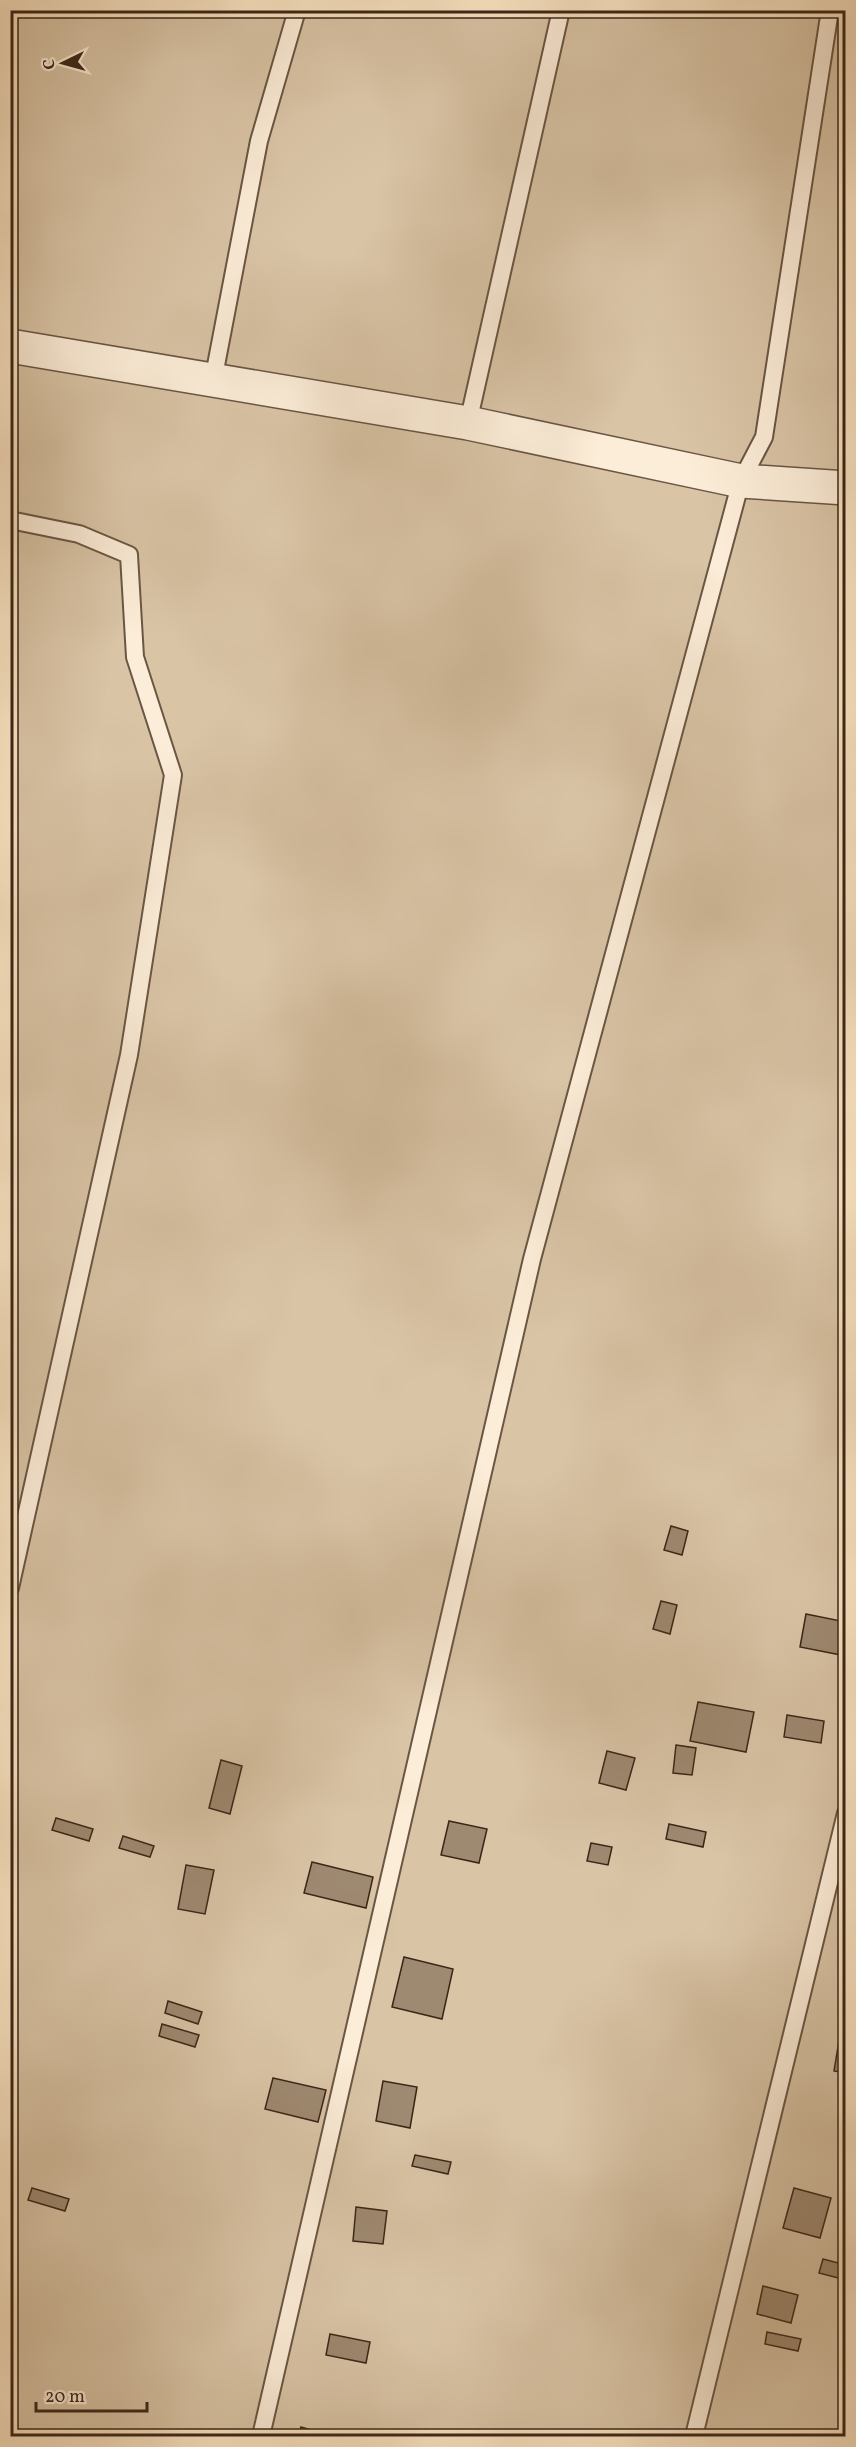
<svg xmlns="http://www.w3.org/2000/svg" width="856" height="2447" font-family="Vollkorn,serif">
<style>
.green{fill:#d9c4a6;stroke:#8a755f;stroke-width:1.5}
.building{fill:#9e8971;stroke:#3a2618;stroke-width:1.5}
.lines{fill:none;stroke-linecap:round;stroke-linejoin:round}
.service-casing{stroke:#6a5643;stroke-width:20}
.minor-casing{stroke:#6a5643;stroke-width:36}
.service{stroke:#fcedd8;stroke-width:16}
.minor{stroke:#fcedd8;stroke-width:33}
</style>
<rect width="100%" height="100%" fill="#fae4c3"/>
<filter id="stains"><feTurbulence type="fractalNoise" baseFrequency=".00333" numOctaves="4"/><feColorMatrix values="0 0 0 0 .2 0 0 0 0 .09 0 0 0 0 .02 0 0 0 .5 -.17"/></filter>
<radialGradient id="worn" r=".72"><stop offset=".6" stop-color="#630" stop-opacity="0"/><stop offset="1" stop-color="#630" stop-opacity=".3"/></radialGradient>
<rect class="green" x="11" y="11" width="834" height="2425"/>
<g class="building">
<polygon points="671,1526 688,1531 682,1555 664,1550"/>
<polygon points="661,1601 677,1605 670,1634 653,1629"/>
<polygon points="806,1614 846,1622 846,1656 800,1647"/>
<polygon points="698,1702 754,1712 746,1752 690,1741"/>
<polygon points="787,1715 824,1721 821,1743 784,1737"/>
<polygon points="676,1745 696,1748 692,1775 673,1773"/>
<polygon points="607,1751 635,1758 626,1790 599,1783"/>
<polygon points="221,1760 242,1766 230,1814 209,1808"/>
<polygon points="56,1818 93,1829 89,1841 52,1830"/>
<polygon points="449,1821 487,1829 479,1863 441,1855"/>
<polygon points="669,1824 706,1832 703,1847 666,1839"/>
<polygon points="123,1836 154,1846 150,1857 119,1848"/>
<polygon points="591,1843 612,1847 608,1865 587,1861"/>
<polygon points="312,1862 373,1877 366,1908 304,1893"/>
<polygon points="186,1865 214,1870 205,1914 178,1909"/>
<polygon points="404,1957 453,1969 442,2019 392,2007"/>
<polygon points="168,2001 202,2012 198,2024 165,2013"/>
<polygon points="842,2023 846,2024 846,2073 834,2071"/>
<polygon points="162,2024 199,2035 195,2047 159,2036"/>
<polygon points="273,2078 326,2090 318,2122 265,2109"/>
<polygon points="383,2081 417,2087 410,2128 376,2121"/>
<polygon points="415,2155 451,2162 448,2174 412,2166"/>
<polygon points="32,2188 69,2199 65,2211 28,2200"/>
<polygon points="794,2188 831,2198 820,2238 783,2228"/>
<polygon points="356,2207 387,2211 383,2244 353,2241"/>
<polygon points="823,2259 846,2265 846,2280 819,2273"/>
<polygon points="763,2286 798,2295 791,2323 757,2314"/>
<polygon points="767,2332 801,2339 798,2351 765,2344"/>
<polygon points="330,2334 370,2342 366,2363 326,2355"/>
<polygon points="301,2427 325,2434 325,2436 298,2436"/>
</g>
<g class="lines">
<g class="service-casing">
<g id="service">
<polyline points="213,381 259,141 297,10"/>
<polyline points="468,423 561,10"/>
<polyline points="10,520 79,534 129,555 135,657 173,775 129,1055 10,1588"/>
<polyline points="261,2436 532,1259 741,481 764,437 830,10"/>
<polyline points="694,2436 846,1813"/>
</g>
</g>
<g class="minor-casing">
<polyline id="minor" points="10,346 468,423 741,481 846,488"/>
</g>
<use href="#service" class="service"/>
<use href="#minor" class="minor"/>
</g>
<rect width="856" height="2447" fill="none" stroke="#fae4c3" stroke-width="36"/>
<rect x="12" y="12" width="832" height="2423" fill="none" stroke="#3a2618" stroke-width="3"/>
<rect x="18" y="18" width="820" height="2411" fill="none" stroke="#3a2618" stroke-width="1.5"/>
<g transform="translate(63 63) rotate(265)" stroke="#fcedd8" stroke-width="4.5" paint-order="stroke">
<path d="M0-4.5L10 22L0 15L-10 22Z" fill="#3a2618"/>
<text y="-9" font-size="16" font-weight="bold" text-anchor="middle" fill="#3a2618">С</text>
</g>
<path d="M36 2402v9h111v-9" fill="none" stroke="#3a2618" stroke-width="3"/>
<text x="45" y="2402" font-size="18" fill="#3a2618" stroke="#fcedd8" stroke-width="4.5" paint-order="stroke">20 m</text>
<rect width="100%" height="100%" filter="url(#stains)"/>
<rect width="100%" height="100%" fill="url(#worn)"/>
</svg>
